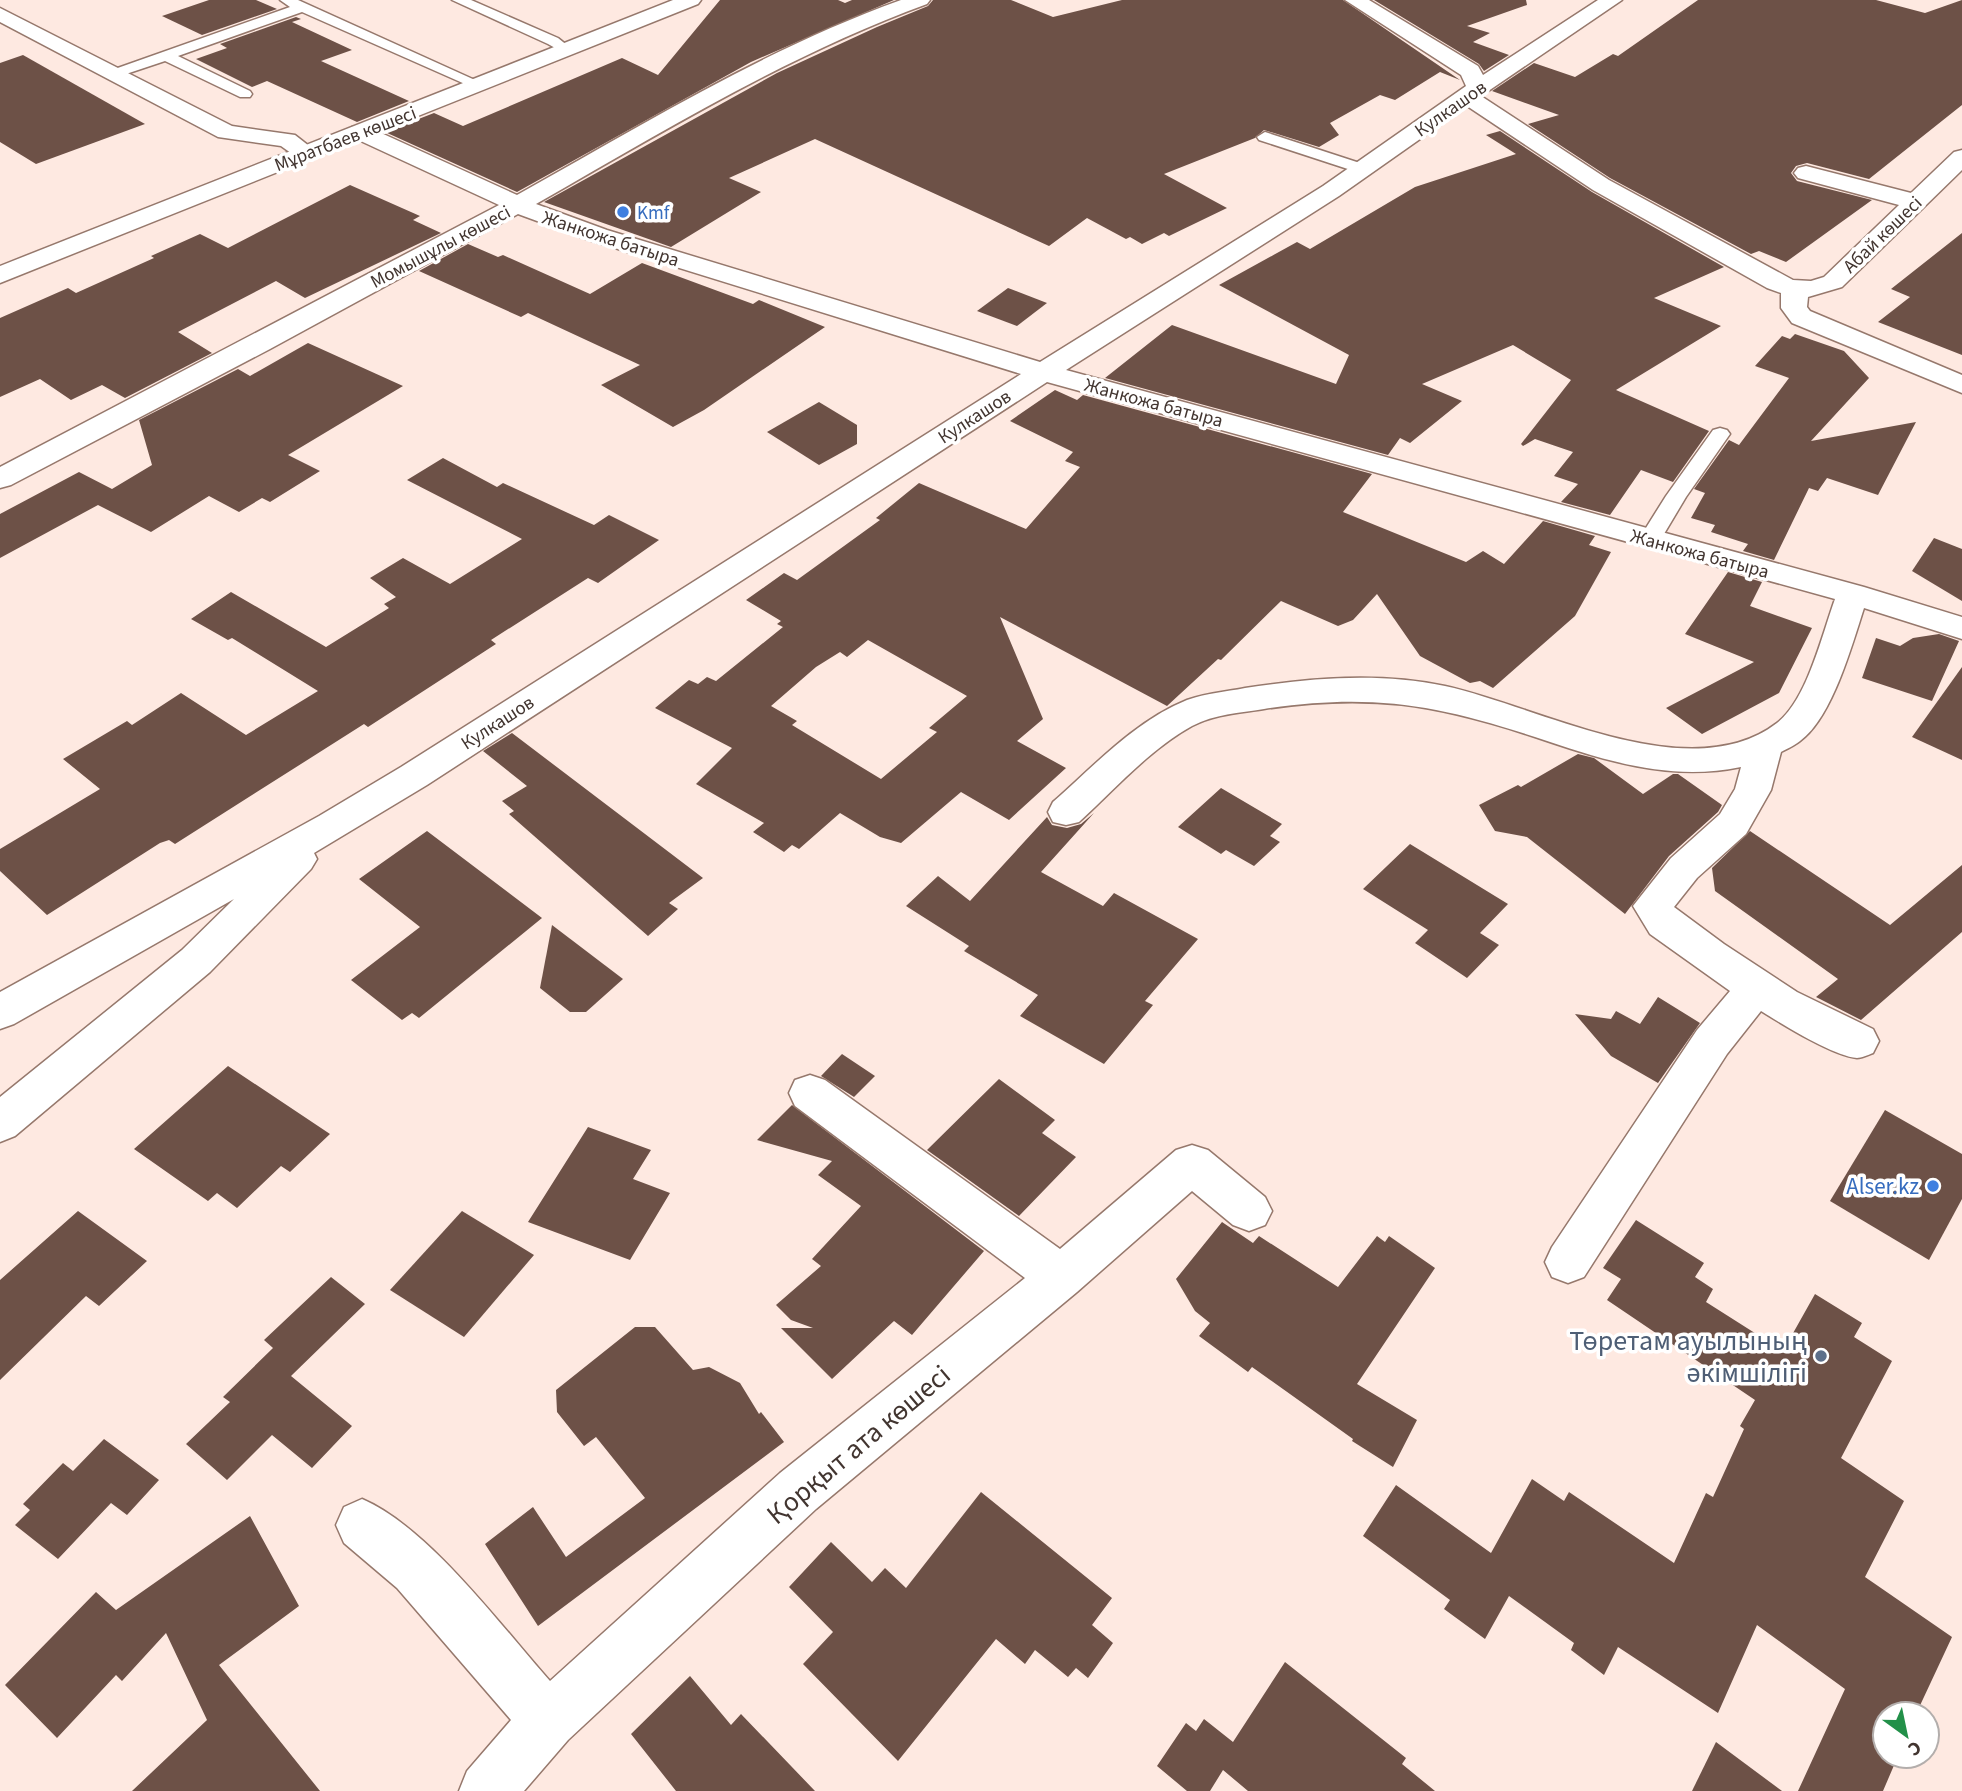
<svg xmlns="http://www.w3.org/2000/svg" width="1962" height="1791" font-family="'Source Sans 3',sans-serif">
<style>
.building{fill:#6d5147;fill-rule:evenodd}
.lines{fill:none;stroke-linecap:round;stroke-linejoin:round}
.service-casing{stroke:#96786c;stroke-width:3}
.minor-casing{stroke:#96786c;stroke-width:3}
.tertiary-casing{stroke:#96786c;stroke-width:3}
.service{fill:#fff;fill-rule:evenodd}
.minor{fill:#fff;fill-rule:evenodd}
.tertiary{fill:#fff;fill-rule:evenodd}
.shop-dot{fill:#3f7fe0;stroke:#fff;stroke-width:2.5}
.service-dot{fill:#5c6f8a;stroke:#fff;stroke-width:2.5}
.labels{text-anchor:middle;stroke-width:7;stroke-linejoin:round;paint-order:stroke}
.far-street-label{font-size:19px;fill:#423530;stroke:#fff}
.far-shop-label{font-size:19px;fill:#366cbe;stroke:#fff;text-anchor:start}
.shop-label{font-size:23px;fill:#366cbe;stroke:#fff;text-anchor:end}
.near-service-label{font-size:28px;fill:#4e5e75;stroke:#fff;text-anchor:end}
.near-street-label{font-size:28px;fill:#423530;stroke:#fff}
</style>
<rect width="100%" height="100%" fill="#fee9e1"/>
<g class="building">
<polygon points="209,0 256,0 277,9 202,35 162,16"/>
<polygon points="720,0 838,0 845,3 852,0 894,0 751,62 517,192 385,132 434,113 463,126 622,58 658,75"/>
<polygon points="933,0 1011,0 1053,17 1122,0 1343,0 1460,80 1440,72 1395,100 1380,95 1330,123 1339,135 1319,147 1264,130 1255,138 1164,174 1227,208 1169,236 1164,233 1142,244 1130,237 1126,239 1087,218 1049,246 815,139 729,178 761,192 671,247 544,202 777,73 877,27 928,6"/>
<polygon points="1374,0 1526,0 1527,5 1467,26 1490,33 1473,42 1509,55 1484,71 1479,64"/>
<polygon points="1698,0 1876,0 1925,13 1962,0 1962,105 1869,179 1807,163 1796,166 1791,173 1797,181 1872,200 1786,262 1759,251 1751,254 1610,178 1528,124 1559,115 1492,91 1534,63 1575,77 1613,54 1618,56"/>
<polygon points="296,17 301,19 292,22 352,50 321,61 409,101 357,122 267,81 252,87 196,59 227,48 220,44"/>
<polygon points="23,55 145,124 36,164 0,142 0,63"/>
<polygon points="1500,131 1592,192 1724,267 1654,298 1721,326 1616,390 1709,431 1673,482 1641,470 1610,515 1561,502 1578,484 1554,476 1573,452 1535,439 1523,446 1521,444 1571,380 1513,345 1422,384 1462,401 1410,443 1400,438 1388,455 1105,378 1172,325 1336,384 1349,355 1219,285 1297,242 1310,249 1415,187 1516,154 1486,135"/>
<polygon points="350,185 420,216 413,220 441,233 305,298 276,281 178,332 212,353 125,398 102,385 71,400 40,379 0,397 0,318 68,288 76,293 154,258 151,256 200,234 228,248"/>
<polygon points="1962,233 1962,355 1878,322 1910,297 1891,289"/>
<polygon points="468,244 498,257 503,255 590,294 642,263 753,304 759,300 825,327 704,410 673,427 601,385 640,365 528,313 521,317 419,271"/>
<polygon points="1008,288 1047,303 1017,326 977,311"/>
<polygon points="1795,334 1844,351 1869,378 1811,441 1916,422 1878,495 1827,478 1818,491 1809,488 1774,560 1743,551 1748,544 1711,532 1715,525 1691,518 1705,493 1694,489 1729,440 1739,445 1789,378 1755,366 1782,336 1790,339"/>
<polygon points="308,343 403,386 288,455 320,471 270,502 262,498 239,512 209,496 151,532 98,505 0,558 0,514 79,472 112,489 152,465 139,420 238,369 250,376"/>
<path d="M1055,390L1077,400L1083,395L1372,474L1343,512L1466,562L1483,551L1504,564L1543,521L1595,536L1589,545L1611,552L1575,616L1493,688L1480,681L1470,683L1420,656L1377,594L1353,620L1338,626L1281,601L1221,660L1218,659L1167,706L1000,617L1043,719L1017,741L1066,768L1009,820L961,792L901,843L880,837L840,813L799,849L792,845L784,852L753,832L764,823L696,784L732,748L655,708L689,680L698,684L707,677L716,681L783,627L777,624L781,621L746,600L784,573L797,580L880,520L876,518L919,483L1026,529L1080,467L1065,461L1073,452L1010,421ZM868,640L967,696L929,728L937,732L881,779L792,725L797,721L771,706L816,667L840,652L847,657Z"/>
<polygon points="819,402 857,425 857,444 819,465 767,432"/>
<polygon points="443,458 497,487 503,483 594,525 609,515 659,540 598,583 588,578 491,640 496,644 368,727 364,724 175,844 169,840 160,843 47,915 0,871 0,849 100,789 63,759 127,721 132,725 181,693 246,735 318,691 232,638 228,640 191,619 231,592 326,647 389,608 384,604 396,597 370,578 403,558 450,584 522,539 407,480"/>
<polygon points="1934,538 1962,549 1962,601 1912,571"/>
<polygon points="1728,572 1762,582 1750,606 1812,628 1779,693 1702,734 1666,708 1754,662 1685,634"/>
<polygon points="1939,634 1959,641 1932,701 1862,678 1876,638 1900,646 1913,638"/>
<polygon points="1962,667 1962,760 1912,737"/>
<polygon points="512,733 703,878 669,903 678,909 648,936 509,814 514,811 502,801 527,786 483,751"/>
<polygon points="1578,754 1594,758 1643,794 1673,774 1678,774 1722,805 1718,812 1669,856 1625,914 1527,837 1495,831 1479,805 1518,785 1521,787"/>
<polygon points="1221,788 1282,824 1270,836 1280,842 1254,866 1226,850 1221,854 1178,827"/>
<polygon points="1094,813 1041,872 1103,906 1114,893 1198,939 1145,1001 1153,1005 1104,1064 1020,1016 1038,995 964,951 969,946 906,906 938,876 970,901 1047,817 1052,825 1067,828 1081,824"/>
<polygon points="427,831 542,918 419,1018 412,1013 402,1020 351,980 420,927 359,879"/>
<polygon points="1750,831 1890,925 1962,865 1962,932 1861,1020 1816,997 1838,979 1715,891 1712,868"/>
<polygon points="1410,844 1508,904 1480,933 1499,945 1467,978 1415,943 1428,930 1363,889"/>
<polygon points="552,925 623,979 586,1012 570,1012 540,988"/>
<polygon points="1658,997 1700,1023 1658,1083 1611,1056 1575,1014 1611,1019 1616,1011 1640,1024"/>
<polygon points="842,1054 875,1076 854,1097 821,1076"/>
<polygon points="228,1066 330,1134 290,1172 281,1166 237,1208 217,1193 208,1201 134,1149"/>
<polygon points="999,1079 1055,1120 1042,1133 1076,1157 1019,1216 927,1150"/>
<polygon points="792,1105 984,1251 912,1335 894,1321 832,1379 781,1328 813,1328 791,1320 776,1305 821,1266 812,1259 861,1206 818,1175 832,1161 757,1140"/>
<polygon points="1885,1110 1962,1154 1962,1199 1929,1260 1830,1201"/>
<polygon points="588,1127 651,1150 633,1179 670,1193 630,1260 528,1222"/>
<polygon points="78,1211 147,1261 99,1306 86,1296 0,1380 0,1280"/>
<polygon points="462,1211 534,1255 464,1337 390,1290"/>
<polygon points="1636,1220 1704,1263 1695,1277 1713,1289 1706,1302 1783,1351 1815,1294 1862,1323 1854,1337 1892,1361 1841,1458 1904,1501 1865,1577 1952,1637 1916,1714 1885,1714 1885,1756 1898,1756 1883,1791 1798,1791 1845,1689 1757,1625 1718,1713 1618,1647 1604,1675 1571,1650 1574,1643 1509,1596 1485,1639 1444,1609 1450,1600 1363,1536 1396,1485 1491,1553 1532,1479 1564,1501 1569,1492 1674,1563 1706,1493 1713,1497 1744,1429 1740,1426 1755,1400 1607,1300 1621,1279 1603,1268"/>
<polygon points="1222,1222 1253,1243 1259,1236 1338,1287 1377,1236 1385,1242 1389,1236 1435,1268 1357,1384 1417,1420 1393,1467 1352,1441 1353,1439 1252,1367 1248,1372 1199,1336 1210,1323 1195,1311 1176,1279"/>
<polygon points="331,1277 365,1304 291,1376 352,1426 312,1468 272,1435 227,1480 186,1444 230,1402 223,1397 273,1348 264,1340"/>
<polygon points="635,1327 655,1327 693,1370 709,1367 740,1383 759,1414 761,1412 784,1442 538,1626 485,1544 533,1507 566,1557 645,1498 596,1437 584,1446 557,1412 556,1390"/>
<polygon points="104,1439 159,1480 127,1515 111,1503 58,1559 15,1525 30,1510 23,1504 63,1463 73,1471"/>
<polygon points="981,1492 1112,1598 1092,1625 1113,1643 1088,1678 1076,1668 1068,1677 1035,1650 1025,1664 996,1639 898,1761 803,1664 833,1632 789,1587 831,1542 872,1582 885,1568 906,1588"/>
<polygon points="250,1516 299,1606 219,1665 320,1791 132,1791 207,1720 166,1633 122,1681 116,1675 57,1738 5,1685 96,1592 116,1610"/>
<polygon points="1285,1662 1406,1758 1402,1764 1435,1791 1248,1791 1223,1770 1210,1791 1187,1791 1157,1766 1186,1723 1196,1731 1204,1719 1233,1742"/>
<polygon points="690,1676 731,1725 741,1714 815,1791 676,1791 631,1734"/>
<polygon points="1716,1742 1782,1791 1692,1791"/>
</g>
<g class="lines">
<g class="service-casing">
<g id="service">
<polygon points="280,0 298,0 486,85 479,89 474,88 302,12 178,56 250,91 252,94 250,97 240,97 165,61 117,77 110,73 112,70 290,7"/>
<polygon points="452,0 471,0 558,38 573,50 566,54 548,44"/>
<polygon points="1265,132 1369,166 1371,169 1369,172 1357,172 1259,140 1257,137"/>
<polygon points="1720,428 1727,430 1730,434 1686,497 1658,544 1642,544 1639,539 1666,496 1713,430"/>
</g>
</g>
<g class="minor-casing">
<g id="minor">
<path d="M901,0H930L927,4C788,55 664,131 536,204L607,230L1040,362L1323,186L1466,86L1461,75L1345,0H1369L1478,66L1483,75L1598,0H1622L1481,96L1609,180L1793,280L1811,281L1824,277L1899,205L1798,178L1794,173L1798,168L1806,166L1911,193L1954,152L1962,150V170L1842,287L1808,297L1807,307L1810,311L1962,375V393L1792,323L1781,308V293L1767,288L1593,190L1467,106L1339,196L1066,370L1864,587L1962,617V639L1864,608C1852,645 1832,718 1800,741C1795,745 1787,749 1781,752L1771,790L1746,834L1697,878L1674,907L1724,944L1797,992L1873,1029L1879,1041L1873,1053C1868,1055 1861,1058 1857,1058C1833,1056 1782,1024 1761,1011L1727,1054L1584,1277L1568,1283L1552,1277L1545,1262L1552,1247L1697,1030L1730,991L1650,934L1633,906L1671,858L1720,814L1735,789L1741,767C1669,782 1603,760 1535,737C1435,704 1369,693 1264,709C1239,713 1215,714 1192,726C1149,750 1115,789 1079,822L1066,825L1053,822L1048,812L1053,802C1095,765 1135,721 1187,700C1206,693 1225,692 1245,688C1311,678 1379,672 1445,686C1538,706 1690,790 1777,723C1807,700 1822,635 1835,599L1047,382L427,785L314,853L317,859L311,869L210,972L15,1136L0,1142V1097L182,950L234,899L14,1024L0,1029V992L319,816L401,767L1021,374L589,240L518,214L270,349L11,485L0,488V467L499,205L352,137L349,132L352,127H368L517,195C642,125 765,49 901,0Z"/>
<polygon points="0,8 232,126 295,135 318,153 314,158 298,158 281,146 218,137 0,22"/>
<path d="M810,1075L825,1080L1060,1249L1176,1150L1192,1145L1208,1150L1265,1197L1272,1211L1265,1225L1249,1231L1233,1225L1192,1191L1077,1292L816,1509L568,1740L524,1791H459L467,1771L511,1720L397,1588L344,1543L336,1525L344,1507L362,1499C428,1527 501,1626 550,1681L780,1473L1025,1278L795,1106L789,1093L795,1080Z"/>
</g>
</g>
<g class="tertiary-casing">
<polygon id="tertiary" points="673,0 701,0 698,4 0,283 0,266"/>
</g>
<use href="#service" class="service"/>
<use href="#minor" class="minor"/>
<use href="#tertiary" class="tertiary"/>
</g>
<g class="shop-dot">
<circle cx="623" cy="212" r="7"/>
<circle cx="1933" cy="1186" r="7"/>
</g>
<circle class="service-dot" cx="1821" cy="1356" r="7"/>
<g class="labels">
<g class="far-street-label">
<text transform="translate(1450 108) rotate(-35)" y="7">Кулкашов</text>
<text transform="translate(345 138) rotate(-21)" y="7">Мұратбаев көшесі</text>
<text transform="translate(1882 234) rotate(-44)" y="7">Абай көшесі</text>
<text transform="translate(611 238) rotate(18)" y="7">Жанкожа батыра</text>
<text transform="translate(440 246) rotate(-28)" y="7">Момышұлы көшесі</text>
<text transform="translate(1154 402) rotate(15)" y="7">Жанкожа батыра</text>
<text transform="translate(974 416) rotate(-33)" y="7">Кулкашов</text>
<text transform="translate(1700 553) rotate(15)" y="7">Жанкожа батыра</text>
<text transform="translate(497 722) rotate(-33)" y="7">Кулкашов</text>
</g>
<g class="far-shop-label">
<text x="637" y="219">Kmf</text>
</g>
<g class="shop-label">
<text x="1919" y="1194">Alser.kz</text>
</g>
<g class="near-service-label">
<text x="1807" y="1350">Төретам ауылының<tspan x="1807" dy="32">әкімшілігі</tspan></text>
</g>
<g class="near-street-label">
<text transform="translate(858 1444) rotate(-40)" y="10">Қорқыт ата көшесі</text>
</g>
</g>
<g transform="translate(1906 1735) rotate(147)"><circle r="33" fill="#ffffff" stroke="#b3aeac" stroke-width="2"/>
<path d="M0-5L12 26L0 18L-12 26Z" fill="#229049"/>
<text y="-10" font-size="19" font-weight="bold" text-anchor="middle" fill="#423530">С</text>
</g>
</svg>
